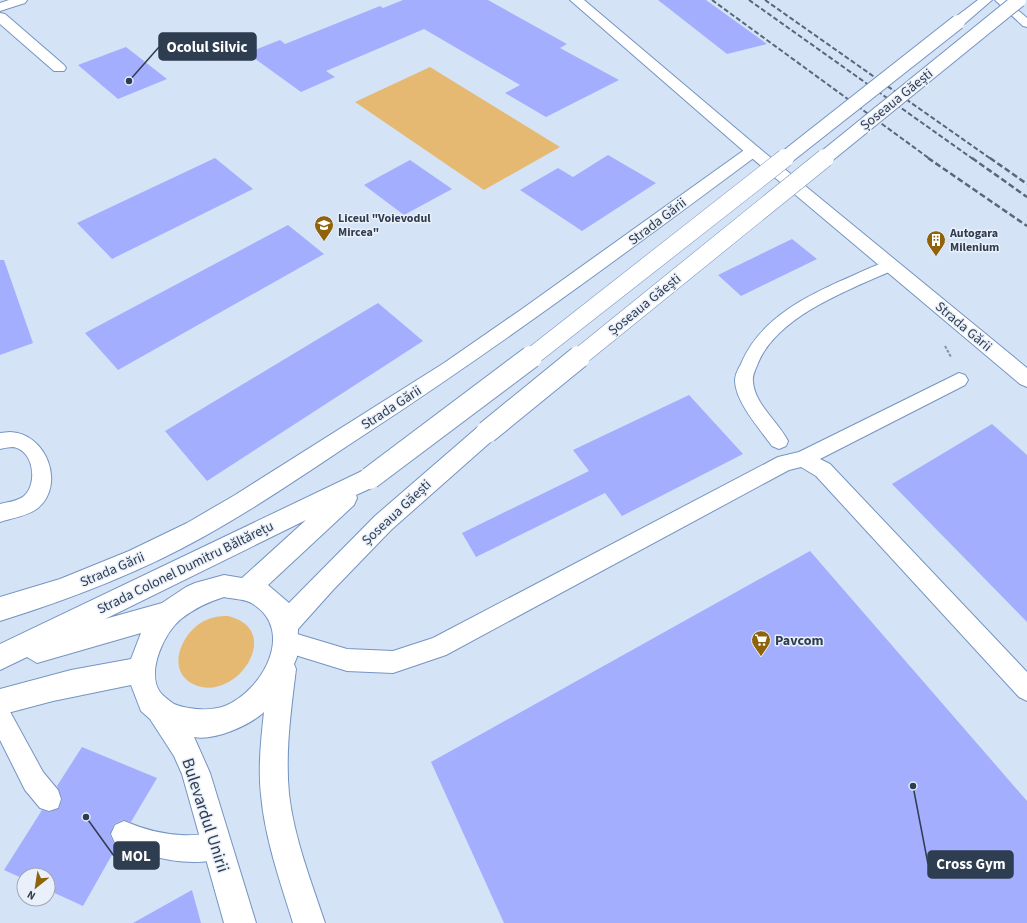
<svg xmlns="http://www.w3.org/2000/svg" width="1027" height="923" font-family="'Source Sans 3',sans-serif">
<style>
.green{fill:#e6b973}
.building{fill:#a3aefe}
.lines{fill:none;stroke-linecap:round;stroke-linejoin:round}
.lane-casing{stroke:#7594c2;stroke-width:2}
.street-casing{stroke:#7594c2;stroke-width:2}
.secondary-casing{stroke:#7594c2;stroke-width:2}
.path{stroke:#8492a6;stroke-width:2;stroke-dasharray:3 1.5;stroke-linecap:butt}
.lane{fill:#fff;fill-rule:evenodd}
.street{fill:#fff;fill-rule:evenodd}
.secondary{fill:#fff;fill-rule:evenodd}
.rail-far1{stroke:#59677a;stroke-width:2;stroke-dasharray:5 2.5;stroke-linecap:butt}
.rail{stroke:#59677a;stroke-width:2.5;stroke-dasharray:6 3;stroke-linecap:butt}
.secondary-bridge-far2-casing{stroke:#7594c2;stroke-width:16;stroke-linecap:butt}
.secondary-bridge-far1-casing{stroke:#7594c2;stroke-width:19;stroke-linecap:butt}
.secondary-bridge-casing{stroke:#7594c2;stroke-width:24;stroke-linecap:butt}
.secondary-bridge-far2{stroke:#fff;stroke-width:14}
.secondary-bridge-far1{stroke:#fff;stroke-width:18}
.secondary-bridge{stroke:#fff;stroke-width:22}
.labels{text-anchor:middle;stroke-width:3;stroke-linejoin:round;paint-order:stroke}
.far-poi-label{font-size:12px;font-weight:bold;fill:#2f3d50;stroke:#e9f0fa;text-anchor:start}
.street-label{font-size:14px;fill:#2f3d50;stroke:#e9f0fa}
.poi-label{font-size:14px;font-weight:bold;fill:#2f3d50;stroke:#e9f0fa;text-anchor:start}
.near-street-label{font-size:17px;fill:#2f3d50;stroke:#e9f0fa}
.leader{fill:none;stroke:#2f3d50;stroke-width:1.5}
.callout-dot{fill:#2f3d50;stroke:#e9f0fa;stroke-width:1.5}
.callout{fill:#2f3d50;stroke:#2f3d50;stroke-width:1.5}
.callout-label{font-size:15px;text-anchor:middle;font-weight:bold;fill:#fff}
</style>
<rect width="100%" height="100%" fill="#d5e3f7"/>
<g class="green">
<polygon points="430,67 560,147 484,190 355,102"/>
<path d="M228,616C286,630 235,705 193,684C165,670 182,632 204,621C212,617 219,616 228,616Z"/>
</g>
<g class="building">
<polygon points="403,0 488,0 567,44 560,48 619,80 546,117 505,93 520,85 424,29 326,71 335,77 301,92 247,53 280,40 285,44 380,6 383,8"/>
<polygon points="658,0 706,0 767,44 727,54"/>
<polygon points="126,47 167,79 118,99 78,65"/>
<polygon points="608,155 656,183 582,231 520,190 558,168 573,177"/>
<polygon points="215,158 253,189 112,259 77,223"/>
<polygon points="410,160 452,189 404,215 364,185"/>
<polygon points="288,225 324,254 118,370 85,333"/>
<polygon points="792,239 817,259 741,296 718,275"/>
<polygon points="0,260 4,260 33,343 0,355"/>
<polygon points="378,303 423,341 207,481 165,431"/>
<polygon points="689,395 743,454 622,516 605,493 476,557 462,533 589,471 573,450"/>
<polygon points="992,424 1027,455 1027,622 892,484"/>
<polygon points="810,551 1027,801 1027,923 504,923 431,762"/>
<polygon points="82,747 157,778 131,822 123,820 114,824 110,835 114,844 117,846 83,906 48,890 48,875 24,875 24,879 4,870 42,810 49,812 59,808 62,799 57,786"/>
<polygon points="192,890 201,923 133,923"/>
</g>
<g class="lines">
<g class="lane-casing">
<g id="lane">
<polygon points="995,0 1006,0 1027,18 1027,27 1023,26"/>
<path d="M891,260L896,261L899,265L896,269C851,289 778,315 758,363C756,369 752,375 753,381C754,404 778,421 788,441L786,446L779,449L772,446C760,429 736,403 735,381C735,375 738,369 741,364C760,318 808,295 852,276C865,270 878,264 891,260Z"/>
<polygon points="959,373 965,375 968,380 965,385 820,459 830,464 1027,672 1027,701 1019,697 816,476 801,467 789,470 446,655 393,673 347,671 279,650 276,642 279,634 287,631 347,649 393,651 433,638 778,457 799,452"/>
<path d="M10,432C46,433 66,484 38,508C28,516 12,518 0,522V504C8,502 18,501 24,496C38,484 34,450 13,447C9,447 4,448 0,449V433Z"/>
<polygon points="0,704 8,708 43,772 58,790 61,799 58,808 49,811 40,808 25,790 0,740"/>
<path d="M124,821C143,829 161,834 181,835C197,836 213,832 227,838L231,847L227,856C193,870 147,857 115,843L111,834L115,825Z"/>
</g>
</g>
<g class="street-casing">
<g id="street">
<polygon points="0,13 5,14 64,65 66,68 64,71 54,71 0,24"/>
<path d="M753,146L759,148L761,151L759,154C631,249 503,344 370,431C315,467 261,505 203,537C139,573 70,599 0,621V597L60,579L129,551L187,523L235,495L444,363L522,309L747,148Z"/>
</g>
</g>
<g class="secondary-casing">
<g id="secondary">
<polygon points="9,0 27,0 25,3 0,11 0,3"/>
<polygon points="570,0 584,0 759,148 1027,368 1027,387 1020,384 747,154"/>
<polygon points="978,0 992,0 963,25 953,25 951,22 953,19"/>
<path d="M487,423L495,426L498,432L495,438L391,530L333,590L298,629L297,657L294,664L296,669C291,710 285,752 289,794C294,838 311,881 325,923H293C280,881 265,839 261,795C258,768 261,739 264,712C249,726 214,741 194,737L210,773L256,923H224L182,774L174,756L150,719L141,711L131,685L53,701L0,715V689L71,670L131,659L141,633L37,663L27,657L0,670V644L362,471L370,469L378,471L381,478L378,485L356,495L357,498L354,505L268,585L289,603L375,516L479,426ZM306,520L242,578L224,575L195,583L186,587L162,603L105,619ZM224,597C233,599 246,599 253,604C296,631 262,691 225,706C214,710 200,710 189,708C184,707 178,706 174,704C170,701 163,696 160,692C146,672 164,633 181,619C195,608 208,602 224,597Z"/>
</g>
</g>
<polyline class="path" points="945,346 951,357"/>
<use href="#lane" class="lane"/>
<use href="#street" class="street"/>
<use href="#secondary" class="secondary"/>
<g class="rail-far1">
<polyline points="712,0 930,159"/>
<polyline points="749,0 973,159"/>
<polyline points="765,0 991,159"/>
</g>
<g class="rail">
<polyline points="928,158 1027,226"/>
<polyline points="972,158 1027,197"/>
<polyline points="990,158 1027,184"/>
</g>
<g class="secondary-bridge-far2-casing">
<g id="secondary-bridge-far2">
<polyline points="784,159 958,22"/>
<polyline points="823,159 1019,0"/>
</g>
</g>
<g class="secondary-bridge-far1-casing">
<g id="secondary-bridge-far1">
<polyline points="530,358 785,158"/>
<polyline points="578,358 825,158"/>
</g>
</g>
<g class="secondary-bridge-casing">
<g id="secondary-bridge">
<polyline points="487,432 579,357"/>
<polyline points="370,478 531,357"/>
</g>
</g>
<use href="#secondary-bridge-far2" class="secondary-bridge-far2"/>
<use href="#secondary-bridge-far1" class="secondary-bridge-far1"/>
<use href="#secondary-bridge" class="secondary-bridge"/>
</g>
<defs>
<g id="school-pin" transform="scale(1)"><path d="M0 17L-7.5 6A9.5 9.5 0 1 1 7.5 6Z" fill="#8f630a" stroke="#e9f0fa"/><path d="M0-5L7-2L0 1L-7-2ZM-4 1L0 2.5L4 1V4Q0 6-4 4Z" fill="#fff"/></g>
<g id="building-pin" transform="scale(1)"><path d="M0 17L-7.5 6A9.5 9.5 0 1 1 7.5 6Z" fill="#8f630a" stroke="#e9f0fa"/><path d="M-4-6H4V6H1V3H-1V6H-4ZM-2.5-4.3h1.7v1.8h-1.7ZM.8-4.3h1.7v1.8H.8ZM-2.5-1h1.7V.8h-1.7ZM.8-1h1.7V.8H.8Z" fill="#fff"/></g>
<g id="supermarket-pin" transform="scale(1)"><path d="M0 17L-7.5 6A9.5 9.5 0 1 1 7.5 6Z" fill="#8f630a" stroke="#e9f0fa"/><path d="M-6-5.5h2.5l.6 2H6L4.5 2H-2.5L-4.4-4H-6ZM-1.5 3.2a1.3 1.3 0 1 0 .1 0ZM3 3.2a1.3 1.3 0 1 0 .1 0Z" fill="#fff"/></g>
</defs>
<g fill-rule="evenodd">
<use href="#school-pin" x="324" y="225"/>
<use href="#building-pin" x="936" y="240"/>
<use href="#supermarket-pin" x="761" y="640"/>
</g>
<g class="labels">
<g class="far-poi-label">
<text x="338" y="222">Liceul "Voievodul<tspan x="338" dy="14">Mircea"</tspan></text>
<text x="950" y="237">Autogara<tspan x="950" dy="14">Milenium</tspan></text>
</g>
<g class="street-label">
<text transform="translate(896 99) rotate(-39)" y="5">Șoseaua Găești</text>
<text transform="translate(657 221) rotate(-37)" y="5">Strada Gării</text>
<text transform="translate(644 304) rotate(-39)" y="5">Șoseaua Găești</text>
<text transform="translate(964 326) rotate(40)" y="5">Strada Gării</text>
<text transform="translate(391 407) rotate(-33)" y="5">Strada Gării</text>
<text transform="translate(396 512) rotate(-43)" y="5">Șoseaua Găești</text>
<text transform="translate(185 567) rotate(-26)" y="5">Strada Colonel Dumitru Băltărețu</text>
<text transform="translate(112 569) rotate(-23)" y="5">Strada Gării</text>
</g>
<g class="poi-label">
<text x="775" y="645">Pavcom</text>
</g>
<g class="near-street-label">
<text transform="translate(206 815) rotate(72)" y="6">Bulevardul Unirii</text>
</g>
</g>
<path class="leader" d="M129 81L159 47M86 817L114 856M913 786L928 864"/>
<g class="callout-dot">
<circle cx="129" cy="81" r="4"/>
<circle cx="86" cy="817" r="4"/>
<circle cx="913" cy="786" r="4"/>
</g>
<g class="callout">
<rect x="159" y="33" width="97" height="27" rx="4"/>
<rect x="114" y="842" width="45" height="27" rx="4"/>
<rect x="928" y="851" width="85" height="27" rx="4"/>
</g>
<g class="callout-label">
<text x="207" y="52">Ocolul Silvic</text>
<text x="136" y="861">MOL</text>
<text x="971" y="869">Cross Gym</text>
</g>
<g transform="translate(36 887) rotate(210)"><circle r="19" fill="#e9f0fa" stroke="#9fa8b6"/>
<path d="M0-3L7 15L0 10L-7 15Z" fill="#8f630a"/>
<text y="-6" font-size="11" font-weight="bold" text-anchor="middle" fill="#2f3d50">N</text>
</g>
</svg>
